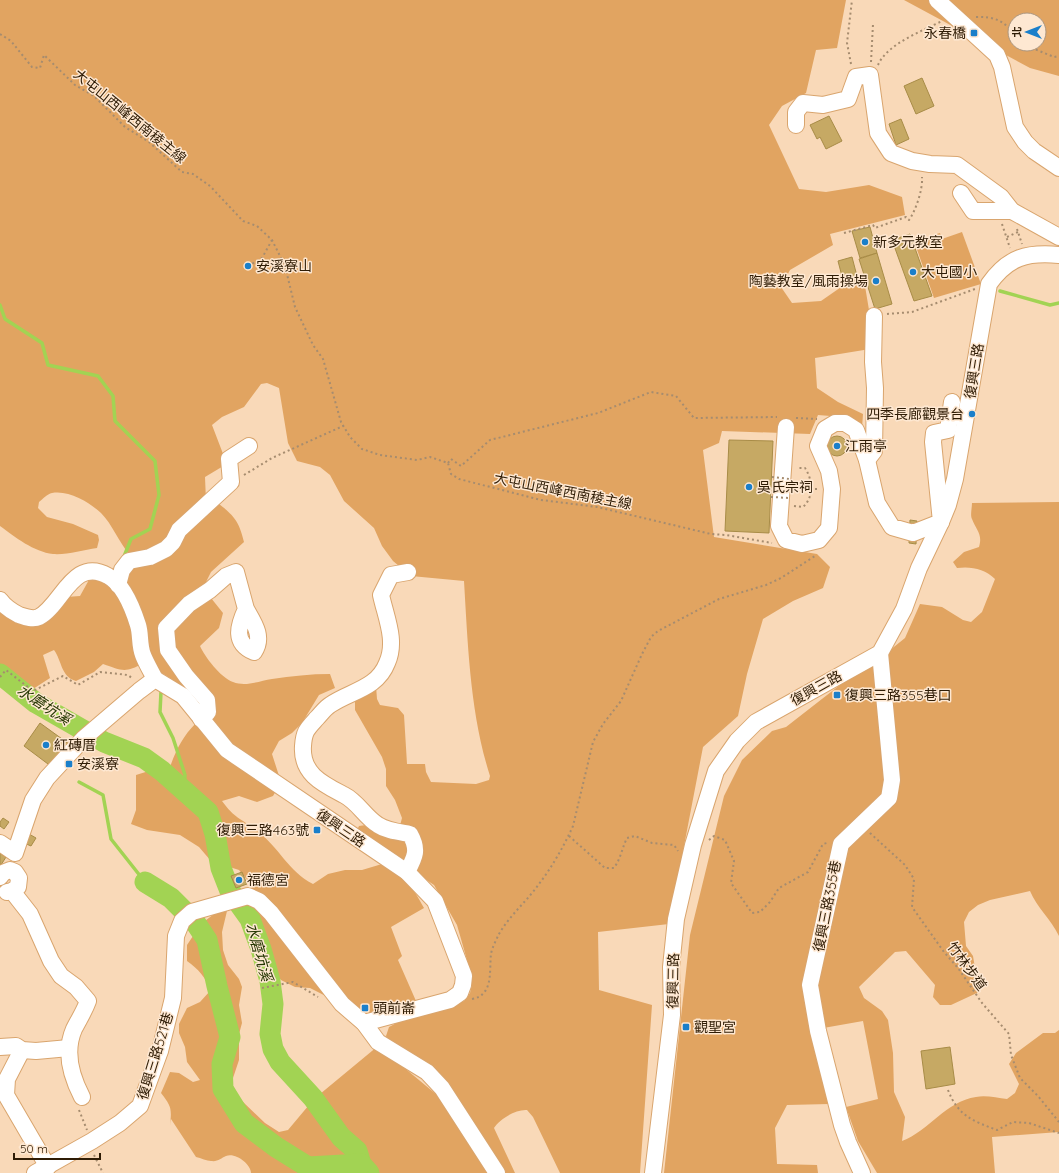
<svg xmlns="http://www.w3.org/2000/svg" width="1059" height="1173" font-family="Quicksand,'Noto Sans TC',sans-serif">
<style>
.green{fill:#e1a461;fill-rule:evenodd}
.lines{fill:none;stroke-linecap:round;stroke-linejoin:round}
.stream{stroke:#a2d353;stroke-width:3.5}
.river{stroke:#a2d353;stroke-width:21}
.building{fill:#c6a964;stroke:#a88c47}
.minor-casing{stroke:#d9a56e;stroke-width:18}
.path{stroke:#a68c6f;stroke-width:2;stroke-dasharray:2 3;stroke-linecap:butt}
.minor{stroke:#fff;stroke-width:16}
.path-bridge{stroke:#a68c6f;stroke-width:2;stroke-dasharray:2 3;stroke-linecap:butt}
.poi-dot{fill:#1a7fca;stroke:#fee8d2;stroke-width:1.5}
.labels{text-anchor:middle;stroke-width:3;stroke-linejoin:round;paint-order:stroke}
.poi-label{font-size:14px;fill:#2f1c05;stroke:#fee8d2;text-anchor:start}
.street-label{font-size:14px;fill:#2f1c05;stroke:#fee8d2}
.water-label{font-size:15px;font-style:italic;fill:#253702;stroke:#fee8d2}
</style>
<rect width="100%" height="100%" fill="#f9d9b8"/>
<g class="green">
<path d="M0,0H846L837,48L816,50L806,93L782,106L769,125L799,189L826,192L869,185L902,197L905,215L830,234L833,245L790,270L781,287L792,303L821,301L844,285L864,280L870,316V349L815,358L817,388L838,402L863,414L862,428L843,417L818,415L810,434L722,431L719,443L703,450L714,537L817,554L830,567L823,588L793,601L763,619L747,674L738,716L703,747L669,924L598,932L599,990L652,1005L640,1173H560L533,1117L527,1110C516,1109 500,1119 494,1128L515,1173H504L465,1115L389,1044L386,1036L389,1027L402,1020L464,1001L470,993L472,984L471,974L457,925L434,885L356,832L359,826L366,825L397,837L402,818L395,800L386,786V769L382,757L355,710V699L376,686L377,699L380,705L398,708L404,715L407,764H425L426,772L431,782L476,784L489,780L490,776C470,713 468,646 464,581L411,576L393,561L382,546L374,528L344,501L330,475L320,467L297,461L288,443L279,388L267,383L261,384L244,407L222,417L212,425L225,459V465L205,477L206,501L164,544L152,551L129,554C119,542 112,524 101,513C89,502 69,490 52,493C47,494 43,499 39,502L38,508L47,517L73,524L98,535L99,540L97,548C83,550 67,555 53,554C34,552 15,537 0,526Z"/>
<path d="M904,0H1059V76L1030,68ZM1015,20H1039V44H1015Z"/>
<polygon points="962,232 981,284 934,298 914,241 940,233 942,239"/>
<path d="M1059,502V936C1051,919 1037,908 1030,891L990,900L978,905L969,912L964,922L966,946L973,956L979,992L951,1005H940L933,997L935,985L906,951L895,952L859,987L864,998L882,1011L888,1020L893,1053L894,1092L905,1117L902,1141C929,1131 946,1101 976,1097C986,1095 997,1098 1007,1099L1015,1093L1019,1084L1009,1064L1016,1053L1043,1033H1055L1059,1030V1132L992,1137L995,1173H877L858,1141L846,1107L878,1099L863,1021L812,1030L829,1104L787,1105L775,1128L777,1164L817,1165L818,1173H664L690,935L724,796L742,760L772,731L786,727L863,667L879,659L905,638L920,604L942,607L963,620L971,622L982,612L995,579C985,569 971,566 957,568L953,562L964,552L979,547C983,534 976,530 972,519C970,515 972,508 972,503Z"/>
<path d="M218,503C234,516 239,521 244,542L211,572L203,588L223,613L219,628L200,646C205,657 220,677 233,682C246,687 259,681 272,679C291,676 311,674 330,674L335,688L319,695L302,723L292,733L279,741L272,754L281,782L273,796L257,802L239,796L222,801C235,819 241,818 257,831C279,847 288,871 313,884L328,874L345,870H362L382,864C406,878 411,884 424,908L391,927L402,956L398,960L416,1001L414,1004L367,1017L310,988L295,987L281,980L272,968L252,951L246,928L248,904L257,899L249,882L239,870L211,861L199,847L180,835L147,830L131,824L136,810V775L152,770L170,767C176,750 183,736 196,723C184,689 186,685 152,668L124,582L126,574Z"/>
<path d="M90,578L107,579L135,626L143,663C125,674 121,670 103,664L94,672L76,681C61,677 62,661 54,650L43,655L50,678L33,689L7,667H2L0,669V603L20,621L66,597L80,596Z"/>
<path d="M227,911L222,932L223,950L228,965L239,979L242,987L239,1005L242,1023L239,1034V1060L233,1078V1086L241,1100L265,1123L279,1132L288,1130L314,1099L378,1046L437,1095L487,1173H251C251,1164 235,1152 226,1156C221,1158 218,1162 211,1161C207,1161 201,1158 196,1157L171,1119L170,1125C172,1108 171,1106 161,1093L170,1072L179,1073L193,1082L200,1080L187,1062L185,1047L179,1033V1024L187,1008L200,1002L210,991C207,978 198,969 187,961V945L201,924L214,914Z"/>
</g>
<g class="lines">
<g class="stream">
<polyline points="1000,291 1050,305 1059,303"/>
<polyline points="0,305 5,319 42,343 48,365 98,376 113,396 115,421 155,461 159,495 150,529 131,539 123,559"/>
<polyline points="161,692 160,712 173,738 185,775 184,790"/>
<polyline points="79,782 103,795 111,839 145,882"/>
</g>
<g class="river">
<polyline points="0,674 36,703 104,742 144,758 162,771 208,812 215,834 221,868 230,891 250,919 261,949 270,981 273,1004 270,1034 273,1049 280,1062 313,1098 341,1137 357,1151 361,1164 369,1173"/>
<polyline points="145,882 171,898 195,922 207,940 217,986 230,1037 222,1064 223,1089 244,1123 276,1147 308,1167 361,1164"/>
</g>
</g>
<g class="building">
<polygon points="922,78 934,106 916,114 904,86"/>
<polygon points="829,116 842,141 826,149 820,137 817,139 810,125"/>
<polygon points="901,119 909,139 896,145 889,124"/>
<polygon points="870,227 877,253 860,258 852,231"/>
<polygon points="910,234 932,296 914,301 892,240"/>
<polygon points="877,253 892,304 875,309 859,259"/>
<polygon points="852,257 858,280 844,284 838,261"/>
<circle cx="837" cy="446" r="10"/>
<polygon points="729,440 773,441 769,533 725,531"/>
<polygon points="910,520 917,521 916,544 909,543"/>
<polygon points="40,723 69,744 52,767 24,746"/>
<polygon points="3,818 9,822 4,829 0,826 0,822"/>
<polygon points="29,834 36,838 31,846 24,843"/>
<polygon points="0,853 6,857 1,865 0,864"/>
<polygon points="242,872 247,884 236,888 231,876"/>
<polygon points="950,1047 955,1084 926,1089 921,1051"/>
</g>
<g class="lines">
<g class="minor-casing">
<g id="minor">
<polyline points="937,0 997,55 1002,67 1015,127 1025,142 1034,151 1059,168"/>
<polyline points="796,125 796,112 803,103 823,105 848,99 856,77 870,75 878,133 891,153 912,161 930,164 957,165 1001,197 1012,211 1059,237"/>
<polyline points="961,193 973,211 1012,211"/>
<polyline points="786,427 779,526 786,540 802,544 819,540 829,528 832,489 829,471 818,446 825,429 835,423 845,423 856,430 867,460 877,503 892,527 913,533 941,522 933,442 934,433 948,430 952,402"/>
<polyline points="867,460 874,451 875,388 873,362 874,316"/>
<polyline points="118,585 122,570 129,561 150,557 166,549 173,542 179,530 231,482 229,459 249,446"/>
<path d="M0,600C5,607 11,611 19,615C25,617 33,620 39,617C62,605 73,556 108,576C123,584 133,609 138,625C141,634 139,645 143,655C146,663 151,671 155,679"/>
<path d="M201,719L208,712L207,700L186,676L168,650L166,628L189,604L210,590L226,576L236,572L246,609C238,626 233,643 254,652C264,637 254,623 246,609"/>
<polyline points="0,843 15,853 33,800 47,778 84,738 139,691 155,679 183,696 227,750 407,872 435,901 464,976 463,985 460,993 450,1000 364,1023"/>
<path d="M407,872C415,857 419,850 410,834C399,832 387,831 378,825C365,817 358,802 344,795C323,784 301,774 303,746C304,731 307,729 317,718C321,714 325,708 330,705C350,691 377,689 387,663C397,641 386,618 381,595L391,575L408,572"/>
<polyline points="0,877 3,873 10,870 15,872 19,878 18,887 12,891 7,892"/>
<path d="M12,891L30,914L51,961L61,976L76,987L88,1001C84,1012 79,1019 74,1029C64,1052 71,1076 82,1097"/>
<polyline points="0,1047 16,1046 22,1050 36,1051 69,1048"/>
<polyline points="22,1050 7,1079 6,1095 48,1167"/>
<polyline points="35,1173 92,1141 120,1123 140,1106 160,1051 173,998 176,936 182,921 192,912 248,896 259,901 271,913 342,1004 364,1023 378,1042 427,1072 442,1088 497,1173"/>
<path d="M653,1173L672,1015L671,967L676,919L693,845L716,771L737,741L756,722L880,653L904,609L919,568L941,522L948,505L955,479L989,284C1008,257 1027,252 1059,255"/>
<polyline points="862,1173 848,1142 842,1125 818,1031 810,985 841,844 889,798 892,780 880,653"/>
</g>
</g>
<g class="path">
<path d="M976,17C993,16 1006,21 1015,36"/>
<polyline points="0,34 11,41 32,67 40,68 44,55 75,85 94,96 125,127 149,142 182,172 193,174 210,186 243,221 257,226 272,240 285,266 295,307 313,345 323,359 341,422 350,437 362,449 380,455 417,460 430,457 448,463 451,474 459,479 541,500 597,507 711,534 726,535 772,543"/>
<polyline points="1022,44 1054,57 1059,56"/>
<polyline points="871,62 873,24"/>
<polyline points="851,64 847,43 852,0"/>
<path d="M878,65C887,44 922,31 942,21"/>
<polyline points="1002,224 1010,248"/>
<polyline points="1017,229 1022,244"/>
<path d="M844,233L873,225L875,228L906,217L909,220C916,210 923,189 922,177"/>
<polyline points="1007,237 1018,232"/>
<polyline points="248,266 262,258 272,240"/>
<polyline points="887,314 912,312 975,289"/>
<polyline points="796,418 817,419"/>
<polyline points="448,463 451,459 461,466 490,440 598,413 651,392 676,396 694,418 777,417"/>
<polyline points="244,475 272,458 343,426"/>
<polyline points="810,489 819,489"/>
<path d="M794,506L803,507C814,497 813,480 805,468H797"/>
<polyline points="0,677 6,670 33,691 63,676 78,685 100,672 128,675 133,679"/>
<polyline points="870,833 905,865 914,879 912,907 944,952 958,968 982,1003 1009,1034 1011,1055 1020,1078 1038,1096 1059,1122"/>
<path d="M569,836L605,868H614C621,858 622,848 627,838L635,836L652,843L674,845L678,851"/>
<polyline points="709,840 714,836 725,840 734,861 731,883 752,913 760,912 770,902 779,888 808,872 823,844 827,843"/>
<polyline points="262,988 293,982 318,997"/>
<path d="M472,999C494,995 489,971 491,954C492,948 496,940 499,934C510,915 527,901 539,884C552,867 564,846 573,826L593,742L603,724L621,701L642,654L651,637L658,631L719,599L766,585L781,578L815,556"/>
<path d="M948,1090C958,1116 973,1121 997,1130L1013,1122L1029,1123L1059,1133"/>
<polyline points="79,1110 87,1130"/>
<polyline points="94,1155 103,1173"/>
</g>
<use href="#minor" class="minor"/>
<g class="path-bridge">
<polyline points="772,477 790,479"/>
<polyline points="771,497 790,498"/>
</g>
</g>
<g class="poi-dot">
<rect x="970" y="29" width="8" height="8" rx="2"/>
<circle cx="865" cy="242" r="4"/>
<circle cx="248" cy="266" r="4"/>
<circle cx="913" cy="272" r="4"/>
<circle cx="876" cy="281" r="4"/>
<circle cx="972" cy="414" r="4"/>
<circle cx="837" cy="446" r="4"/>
<circle cx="749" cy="487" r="4"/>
<rect x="833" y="691" width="8" height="8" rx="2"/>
<circle cx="46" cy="745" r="4"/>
<rect x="65" y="760" width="8" height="8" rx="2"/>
<rect x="313" y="826" width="8" height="8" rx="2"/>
<circle cx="239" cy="880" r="4"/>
<rect x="361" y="1004" width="8" height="8" rx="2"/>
<rect x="682" y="1023" width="8" height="8" rx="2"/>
</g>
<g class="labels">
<g class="poi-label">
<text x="966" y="38" text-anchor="end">永春橋</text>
<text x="873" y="247">新多元教室</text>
<text x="256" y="271">安溪寮山</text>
<text x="921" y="277">大屯國小</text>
<text x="868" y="286" text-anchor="end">陶藝教室/風雨操場</text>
<text x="964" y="419" text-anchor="end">四季長廊觀景台</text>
<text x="845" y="451">江雨亭</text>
<text x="757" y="492">吳氏宗祠</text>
<text x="845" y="700">復興三路355巷口</text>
<text x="54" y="750">紅磚厝</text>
<text x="77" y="769">安溪寮</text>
<text x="309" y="835" text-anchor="end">復興三路463號</text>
<text x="247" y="885">福德宮</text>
<text x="373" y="1013">頭前崙</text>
<text x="694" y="1032">觀聖宮</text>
</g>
<g class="street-label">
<text transform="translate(130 116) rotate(39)" y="5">大屯山西峰西南稜主線</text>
<text transform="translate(974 371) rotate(-81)" y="5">復興三路</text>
<text transform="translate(563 491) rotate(11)" y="5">大屯山西峰西南稜主線</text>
<text transform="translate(816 688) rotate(-29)" y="5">復興三路</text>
<text transform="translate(341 828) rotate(34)" y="5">復興三路</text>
<text transform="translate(827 906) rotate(-79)" y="5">復興三路355巷</text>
<text transform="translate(967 966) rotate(54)" y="5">竹林步道</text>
<text transform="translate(673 981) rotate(-89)" y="5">復興三路</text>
<text transform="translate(155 1056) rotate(-73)" y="5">復興三路521巷</text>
</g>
<g class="water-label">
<text transform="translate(44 705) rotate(33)" y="5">水磨坑溪</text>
<text transform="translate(259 952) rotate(74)" y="5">水磨坑溪</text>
</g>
</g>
<g transform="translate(1027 32) rotate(270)"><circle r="19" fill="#fee8d2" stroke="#ab9680"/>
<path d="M0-3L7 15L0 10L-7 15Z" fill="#1a7fca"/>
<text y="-6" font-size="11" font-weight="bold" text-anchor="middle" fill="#2f1c05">北</text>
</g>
<path d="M14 1153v6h86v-6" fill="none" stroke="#2f1c05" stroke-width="2"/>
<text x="20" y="1153" font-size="12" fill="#2f1c05" stroke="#fee8d2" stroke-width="3" paint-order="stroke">50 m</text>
</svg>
